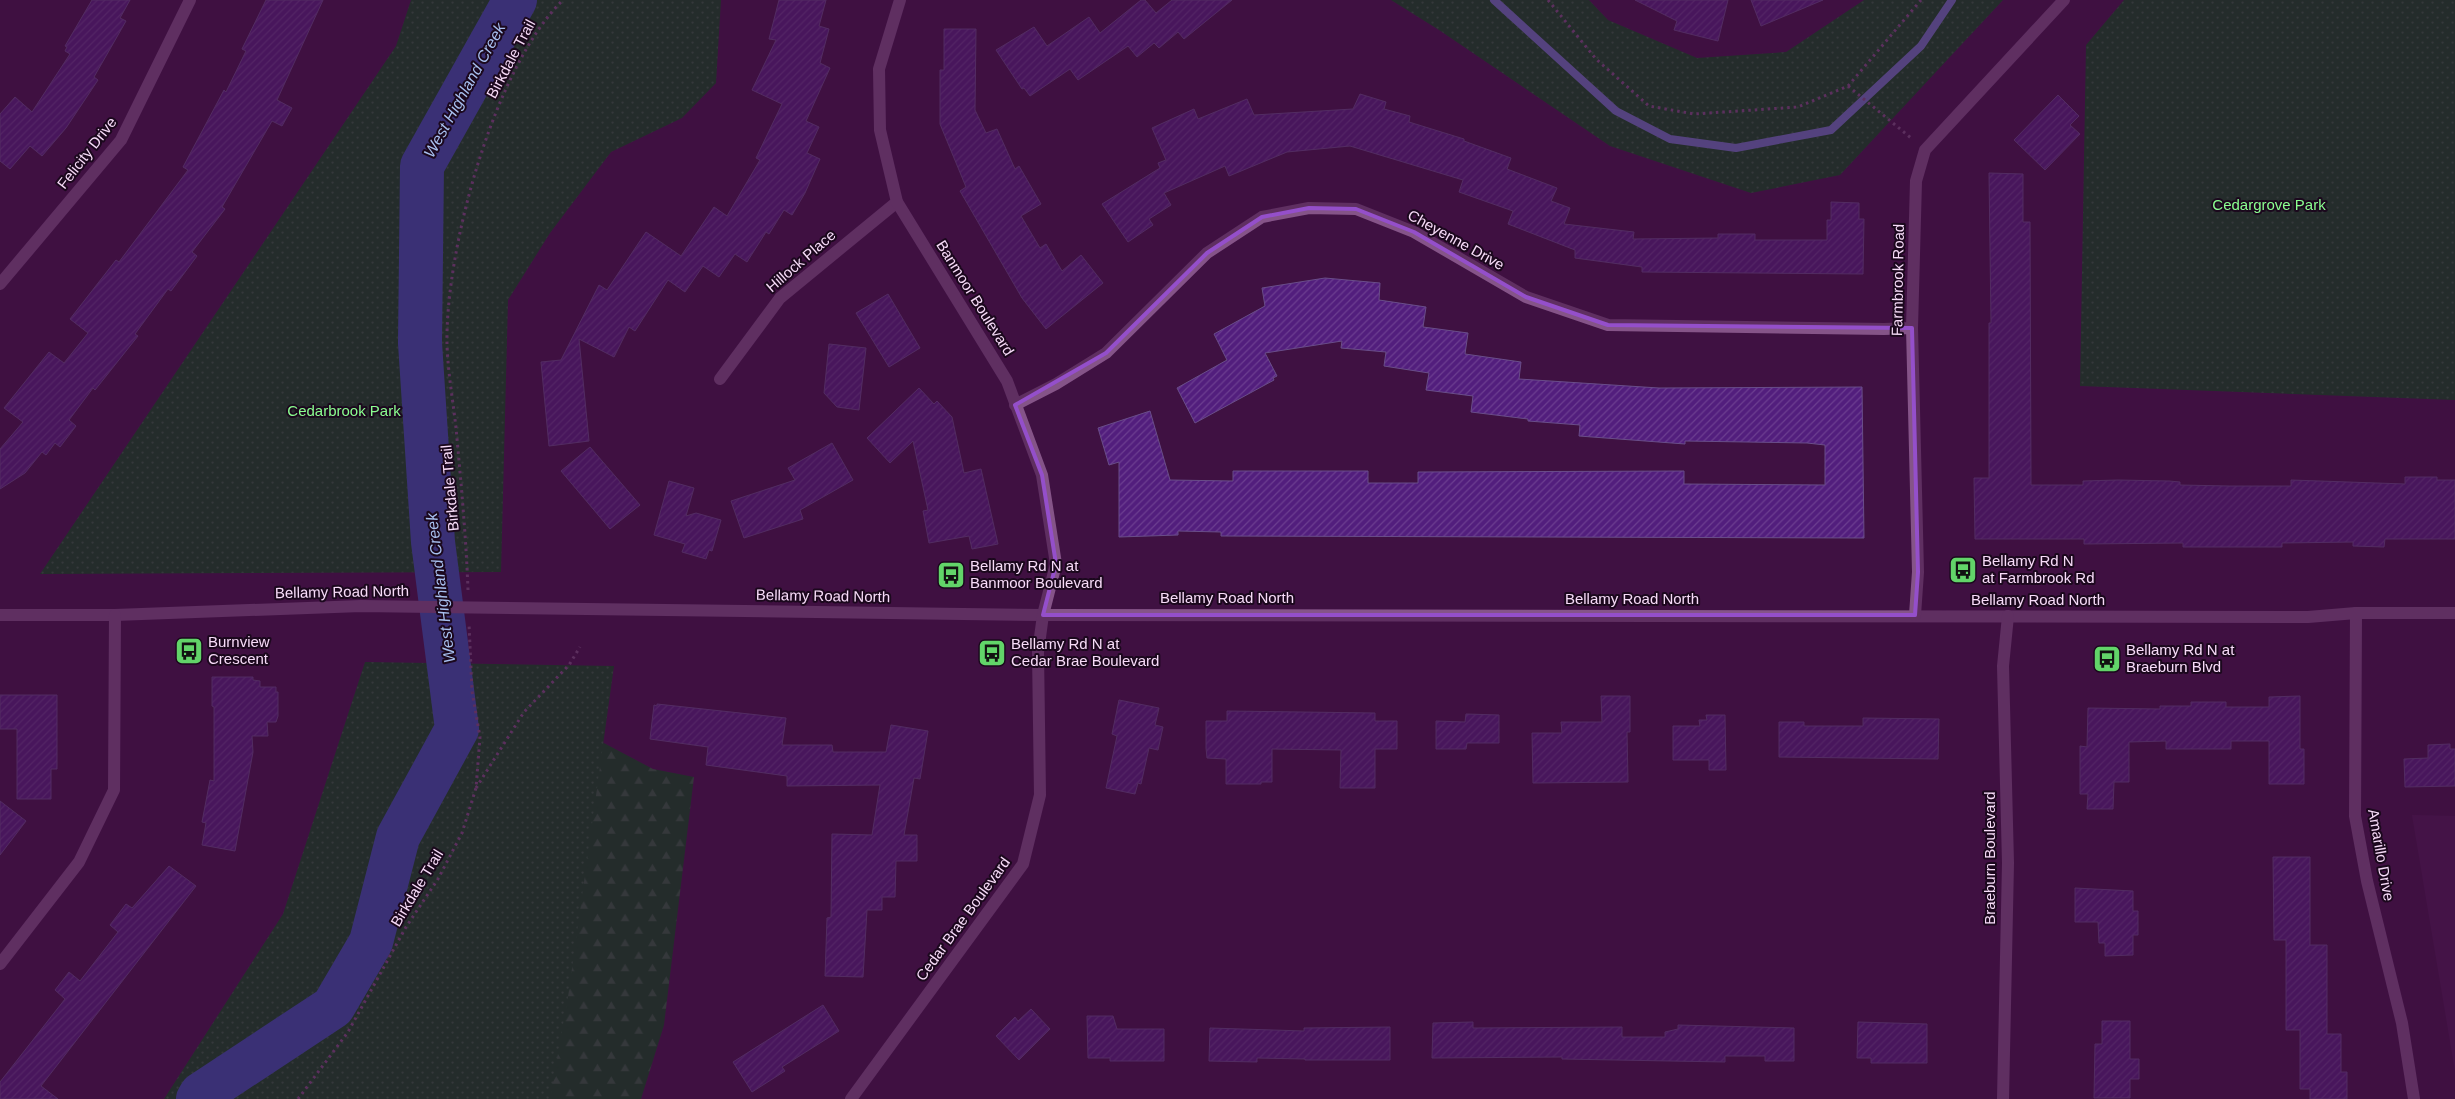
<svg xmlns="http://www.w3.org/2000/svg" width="2455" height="1099" font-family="Helvetica,sans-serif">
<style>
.built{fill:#4b184f}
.forest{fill:url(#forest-firs)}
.park{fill:url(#park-dots)}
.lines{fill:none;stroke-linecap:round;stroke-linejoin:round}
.stream{stroke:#6e7fc8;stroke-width:8}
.river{stroke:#3358b4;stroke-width:44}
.building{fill:url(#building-hatch);stroke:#694d89}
.path{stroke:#7e5680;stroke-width:3;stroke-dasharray:2.5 4;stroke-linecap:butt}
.minor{stroke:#855488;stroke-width:12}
.marked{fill:none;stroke:#944fca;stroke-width:4;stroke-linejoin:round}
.labels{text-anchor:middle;stroke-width:4;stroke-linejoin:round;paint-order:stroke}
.street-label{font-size:15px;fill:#f7dbf8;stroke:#1b081d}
.park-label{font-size:15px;fill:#8bfe90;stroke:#1b081d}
.poi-label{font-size:15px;fill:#f7dbf8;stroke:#1b081d;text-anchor:start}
.water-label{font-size:16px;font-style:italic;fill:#a7bfee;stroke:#1b081d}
</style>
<defs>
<pattern id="forest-firs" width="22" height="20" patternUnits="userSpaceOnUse" patternTransform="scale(1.25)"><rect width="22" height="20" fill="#034f10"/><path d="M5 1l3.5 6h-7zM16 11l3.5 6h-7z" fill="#286834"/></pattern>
<pattern id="park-dots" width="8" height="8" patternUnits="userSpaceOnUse" patternTransform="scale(1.25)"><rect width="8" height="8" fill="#034f10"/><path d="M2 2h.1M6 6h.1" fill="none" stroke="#286834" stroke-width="1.8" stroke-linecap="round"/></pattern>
<pattern id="building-hatch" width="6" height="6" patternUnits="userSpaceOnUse" patternTransform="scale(1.25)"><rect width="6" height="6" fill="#521e7d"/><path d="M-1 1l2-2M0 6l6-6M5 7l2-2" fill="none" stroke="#6c3e90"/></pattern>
</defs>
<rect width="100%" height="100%" fill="#3f1142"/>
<polygon class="built" points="2412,815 2455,816 2455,1071"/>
<polygon class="forest" points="549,714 653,769 694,777 664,1025 641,1099 487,1099"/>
<g class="park">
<polygon points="411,0 721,0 716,83 682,118 611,152 550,233 508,300 501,572 40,574 396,46"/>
<polygon points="1391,0 1589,0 1608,20 1697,58 1786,52 1864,0 2003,0 1840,175 1751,193 1610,146 1439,30"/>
<polygon points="2124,0 2455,0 2455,400 2080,386 2086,45"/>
<polygon points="365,662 614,666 568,997 550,1099 164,1099 283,914"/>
</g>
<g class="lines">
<polyline class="stream" points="1494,0 1616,111 1670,139 1736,148 1831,130 1921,46 1952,0"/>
<polyline class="river" points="198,1099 201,1094 333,1007 371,942 398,837 457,729 433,542 420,343 422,166 515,0"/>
</g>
<g class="building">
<polygon points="92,0 130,0 120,18 126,21 94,77 98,80 66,128 42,156 30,146 10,169 0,161 0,114 15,97 32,112 70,54 65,51 67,47 65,46"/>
<polygon points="266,0 323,0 277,100 292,108 282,126 272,121 222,207 225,209 192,252 197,256 171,291 168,289 135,334 138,336 95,390 93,388 69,420 76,426 60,447 55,443 46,455 42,452 25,473 0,489 0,449 23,422 4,408 49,352 64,363 88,333 70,319 116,260 119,262 188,170 183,167 224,90 226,92 246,51 242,49"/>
<polygon points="779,0 826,0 819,26 829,29 820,63 830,68 806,121 819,127 807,153 820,159 805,193 792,215 784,210 769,234 766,232 747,262 735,254 719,277 703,266 685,292 668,280 635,331 629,327 614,357 579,339 589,441 549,446 541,362 561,360 599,285 607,290 646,232 681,256 714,207 727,216 760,160 756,158 782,104 752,90 776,40 769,39"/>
<polygon points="1141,0 1145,0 1156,13 1172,0 1232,0 1184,39 1178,32 1159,48 1154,43 1137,57 1128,46 1078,80 1070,69 1030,96 1024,88 1022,89 996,50 1034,27 1047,46 1089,17 1100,33"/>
<polygon points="1635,0 1728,0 1718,41 1674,30 1677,21"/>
<polygon points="1751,0 1823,0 1761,26"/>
<polygon points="944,29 976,29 975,110 986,133 997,129 1015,169 1019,166 1041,204 1021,216 1040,248 1046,244 1062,271 1081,255 1103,283 1046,329 1022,298 960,191 966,187 940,124 940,70 944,70"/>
<polygon points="1360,94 1386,102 1384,109 1410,116 1409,122 1464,139 1464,141 1511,158 1507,169 1557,188 1551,201 1570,208 1564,224 1634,232 1633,239 1718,238 1718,234 1755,234 1755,240 1827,240 1827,220 1831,220 1831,202 1859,203 1859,219 1864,219 1863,274 1642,272 1642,267 1575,258 1575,250 1508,224 1513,211 1459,192 1463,180 1350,146 1287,152 1229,176 1225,166 1164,193 1171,205 1149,219 1153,225 1128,242 1102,204 1160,168 1158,163 1166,160 1152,128 1194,109 1198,119 1247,99 1254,115 1353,109"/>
<polygon points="2058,95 2079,116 2070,125 2080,134 2045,170 2014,140"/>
<polygon points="1989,173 2023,174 2023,222 2030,222 2031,485 2083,485 2083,481 2118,480 2169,481 2180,482 2180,485 2229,486 2291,486 2291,480 2405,484 2405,477 2437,477 2437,480 2455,480 2455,539 2385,539 2384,547 2353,546 2353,542 2282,543 2282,547 2183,547 2183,543 2084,544 2084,539 1975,539 1974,478 1989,478 1989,323 1991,323"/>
<polygon points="1325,278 1380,283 1379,300 1426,307 1423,327 1468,333 1465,354 1521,362 1519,379 1659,388 1862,387 1864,538 1221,536 1221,532 1178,531 1178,535 1119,537 1119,462 1109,465 1098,428 1150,411 1170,480 1233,481 1233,471 1368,471 1368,483 1418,483 1418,472 1684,471 1684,484 1825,485 1825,445 1807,443 1685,441 1685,444 1579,436 1580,425 1528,421 1528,419 1471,412 1473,396 1426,390 1429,373 1384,366 1386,352 1341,348 1342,341 1265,353 1277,376 1273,378 1274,380 1195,423 1177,388 1227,360 1214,334 1265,306 1262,288"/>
<polygon points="888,294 920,348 889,367 856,313"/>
<polygon points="829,344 866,348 859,410 837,407 824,393"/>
<polygon points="919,388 934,404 937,401 952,417 964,473 981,469 998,544 972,549 969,536 929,543 923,511 928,510 913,441 890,463 867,438"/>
<polygon points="832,443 853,480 800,510 803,519 744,538 731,501 795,480 788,468"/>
<polygon points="590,447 640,505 610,529 561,471"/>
<polygon points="669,481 694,488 686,516 696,513 721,520 712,551 709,550 706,559 682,552 685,544 654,535"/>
<polygon points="212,677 253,677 253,680 260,681 260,687 276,687 276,692 278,692 278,716 276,722 267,722 268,736 252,736 253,752 235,851 202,845 206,823 202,822 210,780 214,781 214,707 212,706"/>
<polygon points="0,695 57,695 57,769 51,769 51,799 17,799 17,729 0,729"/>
<polygon points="1601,696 1630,696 1630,732 1627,732 1628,782 1533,783 1532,733 1562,733 1561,722 1602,722"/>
<polygon points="2300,696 2300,749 2304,749 2304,784 2269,784 2269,741 2231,741 2231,749 2166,749 2166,741 2129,742 2129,782 2114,782 2113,809 2087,809 2088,794 2080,794 2080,746 2087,747 2088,708 2160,709 2160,706 2191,706 2191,702 2226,702 2226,707 2269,707 2269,697"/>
<polygon points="1119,700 1159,708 1155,725 1163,727 1158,750 1149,748 1141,784 1138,783 1135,794 1106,788 1117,736 1112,734"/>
<polygon points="657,704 786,718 782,745 832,745 833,752 886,752 891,725 928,731 920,779 914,778 904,835 917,835 917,861 896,861 895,897 882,897 882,910 867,910 863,977 825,976 827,918 831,917 832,834 872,835 880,785 787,786 787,776 706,765 708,747 650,739 654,705 657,706"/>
<polygon points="1227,711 1375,713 1375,721 1397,721 1397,749 1375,749 1375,788 1340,788 1341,750 1272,749 1272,782 1261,782 1261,784 1226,784 1226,759 1207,758 1206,748 1206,721 1227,721"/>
<polygon points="1466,714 1499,715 1499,743 1467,743 1466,749 1436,749 1436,721 1465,722"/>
<polygon points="1706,715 1725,715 1726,770 1709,770 1709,760 1673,760 1673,726 1700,726 1699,720 1707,720"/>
<polygon points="1863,718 1939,719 1938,759 1779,757 1779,722 1804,722 1804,726 1863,726"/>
<polygon points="2450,744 2450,749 2455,749 2455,786 2405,787 2404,759 2428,758 2428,745"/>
<polygon points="0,801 26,821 0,855"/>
<polygon points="2273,857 2310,857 2310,945 2327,945 2327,1034 2341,1034 2341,1072 2347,1072 2347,1099 2310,1099 2310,1089 2300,1089 2300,1030 2286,1030 2286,940 2274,940"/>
<polygon points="169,866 196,886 41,1086 58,1099 0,1099 0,1082 65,999 55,990 69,972 80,981 118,932 110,925 126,904 132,908"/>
<polygon points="2075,888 2133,891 2133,911 2138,911 2138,935 2133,935 2133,955 2105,956 2105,943 2099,943 2098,922 2075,922"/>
<polygon points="823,1005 839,1031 782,1067 785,1071 752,1092 733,1062"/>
<polygon points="1031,1009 1050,1029 1019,1060 996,1036 1015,1017 1018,1021"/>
<polygon points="1087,1016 1113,1016 1117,1029 1164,1029 1164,1061 1110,1061 1110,1058 1088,1058"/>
<polygon points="2102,1021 2130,1021 2130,1059 2139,1059 2139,1079 2130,1079 2130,1098 2094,1098 2095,1044 2102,1044"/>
<polygon points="1473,1022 1473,1028 1622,1027 1622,1037 1665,1037 1665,1032 1678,1029 1678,1025 1794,1028 1794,1061 1765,1061 1765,1056 1725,1056 1725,1062 1562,1059 1562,1057 1432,1058 1433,1023"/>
<polygon points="1858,1022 1927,1024 1927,1063 1871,1063 1871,1058 1857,1058"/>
<polygon points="1390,1027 1390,1060 1305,1060 1305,1059 1257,1058 1257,1062 1209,1061 1210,1028 1304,1031 1304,1028"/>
</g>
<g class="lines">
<g class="path">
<polyline points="1548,0 1596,59 1649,106 1694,114 1798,107 1848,86 1921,0"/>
<polyline points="1848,86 1911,138"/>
<path d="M468,590C466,536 461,482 456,428C453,401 448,373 447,345C445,251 494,67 563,0"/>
<polyline points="476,788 524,712 569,665 580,647"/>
<polyline points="298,1099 348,1032 406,927 438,879 462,833 476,788 480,737 472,691 469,624"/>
</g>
<g class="minor">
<polyline points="0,284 121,140 190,0"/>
<polyline points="720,379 780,298 897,202"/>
<polyline points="1015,405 1056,384 1106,353 1207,253 1262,217 1309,208 1356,209 1414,232 1526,297 1608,325 1884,329 1912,328"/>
<polyline points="2356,613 2355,816 2367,881 2402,1023 2414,1099"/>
<polyline points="0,615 115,615 361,606 1043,615 2308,617 2356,613 2455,613"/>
<polyline points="1915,615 1918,572 1912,328 1916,181 1925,150 2064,0"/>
<polyline points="0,964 79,862 114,790 115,615"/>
<polyline points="851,1099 1023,864 1040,795 1038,652 1043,615 1056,564 1042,475 1007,381 897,202 880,130 879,69 900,0"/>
<polyline points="2003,1099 2008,863 2003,666 2008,616"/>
</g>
</g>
<path d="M0 0H2455V1099H0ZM1309,208L1356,209L1414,232L1526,297L1608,325L1912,328L1918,572L1915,615H1043L1056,564L1042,475L1015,405L1106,353L1207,253L1262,217Z" fill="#3f1142" fill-opacity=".55" fill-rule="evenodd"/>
<path class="marked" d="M1309,208L1356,209L1414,232L1526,297L1608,325L1912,328L1918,572L1915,615H1043L1056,564L1042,475L1015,405L1106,353L1207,253L1262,217Z"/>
<defs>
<g id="bus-square" transform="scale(1.4375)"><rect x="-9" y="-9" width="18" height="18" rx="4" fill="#62d469" stroke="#1b081d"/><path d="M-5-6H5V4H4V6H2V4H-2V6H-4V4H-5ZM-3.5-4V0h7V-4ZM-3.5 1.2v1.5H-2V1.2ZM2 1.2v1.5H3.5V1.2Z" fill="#111"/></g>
</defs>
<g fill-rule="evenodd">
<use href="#bus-square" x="1963" y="570"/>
<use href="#bus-square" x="951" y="575"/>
<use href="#bus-square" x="189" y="651"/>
<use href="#bus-square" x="992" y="653"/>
<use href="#bus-square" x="2107" y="659"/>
</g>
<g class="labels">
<g class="street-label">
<text transform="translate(511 59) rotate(-62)" y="5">Birkdale Trail</text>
<text transform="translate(87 153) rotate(-52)" y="5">Felicity Drive</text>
<text transform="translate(1456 240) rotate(29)" y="5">Cheyenne Drive</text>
<text transform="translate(801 261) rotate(-41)" y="5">Hillock Place</text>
<text transform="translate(1898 280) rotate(-89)" y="5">Farmbrook Road</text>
<text transform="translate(975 298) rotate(58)" y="5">Banmoor Boulevard</text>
<text transform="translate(450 488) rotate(-95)" y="5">Birkdale Trail</text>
<text transform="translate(342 592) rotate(-1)" y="5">Bellamy Road North</text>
<text transform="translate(823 596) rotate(1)" y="5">Bellamy Road North</text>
<text x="1227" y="603">Bellamy Road North</text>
<text x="1632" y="604">Bellamy Road North</text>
<text x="2038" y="605">Bellamy Road North</text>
<text transform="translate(2381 855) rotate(80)" y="5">Amarillo Drive</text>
<text transform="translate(1990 858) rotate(-90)" y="5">Braeburn Boulevard</text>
<text transform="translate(417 888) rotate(-59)" y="5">Birkdale Trail</text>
<text transform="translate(963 919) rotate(-54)" y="5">Cedar Brae Boulevard</text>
</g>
<g class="park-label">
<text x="2269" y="210">Cedargrove Park</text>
<text x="344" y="416">Cedarbrook Park</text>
</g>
<g class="poi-label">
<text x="1982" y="566">Bellamy Rd N<tspan x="1982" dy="17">at Farmbrook Rd</tspan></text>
<text x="970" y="571">Bellamy Rd N at<tspan x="970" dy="17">Banmoor Boulevard</tspan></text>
<text x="208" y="647">Burnview<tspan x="208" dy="17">Crescent</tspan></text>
<text x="1011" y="649">Bellamy Rd N at<tspan x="1011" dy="17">Cedar Brae Boulevard</tspan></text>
<text x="2126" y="655">Bellamy Rd N at<tspan x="2126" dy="17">Braeburn Blvd</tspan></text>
</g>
<g class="water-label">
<text transform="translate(464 90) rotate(-61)" y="6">West Highland Creek</text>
<text transform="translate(440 588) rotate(-97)" y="6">West Highland Creek</text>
</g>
</g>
</svg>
